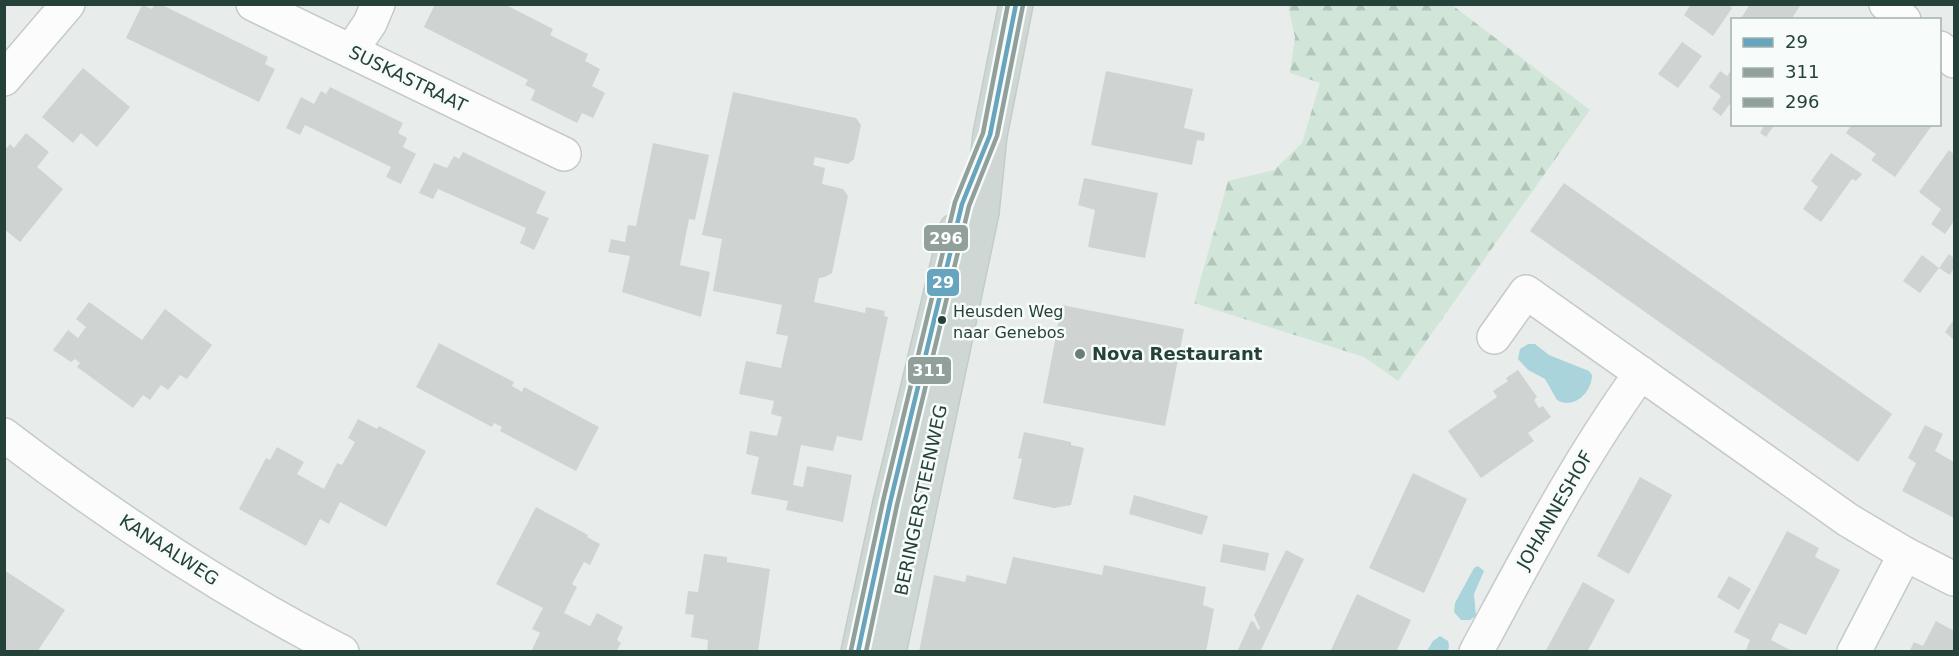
<svg xmlns="http://www.w3.org/2000/svg" width="1959" height="656" font-family="'DejaVu Sans',sans-serif">
<style>
.forest{fill:url(#forest-firs)}
.water{fill:#a9d4db}
.building{fill:#cfd4d2}
.lines{fill:none;stroke-linecap:round;stroke-linejoin:round}
.street-casing{stroke:#c5cac8;stroke-width:36}
.secondary-casing{stroke:#c3cbc8;stroke-width:36}
.primary-casing{stroke:#c3ccc9;stroke-width:36}
.street{stroke:#fcfcfc;stroke-width:33}
.secondary{stroke:#fcfcfc;stroke-width:33}
.primary{stroke:#cfd7d5;stroke-width:33}
.bus-1-casing{stroke:#f7fbf9;stroke-width:9}
.bus-2-casing{stroke:#f7fbf9;stroke-width:9}
.bus-3-casing{stroke:#f7fbf9;stroke-width:9}
.bus-1{stroke:#66a5bd;stroke-width:4.5}
.bus-2{stroke:#92a09c;stroke-width:4.5}
.bus-3{stroke:#92a09c;stroke-width:4.5}
.bus-dot{fill:#24423a;stroke:#f7fbf9;stroke-width:2}
.poi-dot{fill:#697e78;stroke:#f7fbf9;stroke-width:2}
.labels{text-anchor:middle;stroke-width:5;stroke-linejoin:round;paint-order:stroke}
.bus-label{font-size:16px;fill:#24423a;stroke:#f7fbf9;text-anchor:start}
.street-label{font-size:18px;fill:#24423a;stroke:#f7fbf9}
.poi-label{font-size:18px;font-weight:bold;fill:#24423a;stroke:#f7fbf9;text-anchor:start}
.line-badge{stroke:#f7fbf9;stroke-width:2}
.badge-label{font-size:16px;text-anchor:middle;font-weight:bold;fill:#fff}
</style>
<defs>
<pattern id="forest-firs" width="22" height="20" patternUnits="userSpaceOnUse" patternTransform="scale(1.5)"><rect width="22" height="20" fill="#d1e6d8"/><path d="M5 1l3.5 6h-7zM16 11l3.5 6h-7z" fill="#b3c6ba"/></pattern>
</defs>
<rect width="100%" height="100%" fill="#e8edeb"/>
<polygon class="forest" points="1288,5 1452,5 1590,110 1398,381 1364,357 1194,303 1228,181 1274,170 1302,143 1320,83 1290,73 1295,37"/>
<g class="water">
<path d="M1528,344H1535L1549,355L1589,371L1592,375C1592,392 1574,410 1557,400L1545,379L1528,370L1518,359L1520,349Z"/>
<polygon points="1478,566 1484,571 1474,594 1476,616 1470,620 1461,620 1454,612 1455,603 1474,568"/>
<polygon points="1440,636 1448,641 1449,646 1448,651 1427,651 1433,641"/>
</g>
<g class="building">
<polygon points="155,4 160,4 268,57 265,64 275,69 259,102 126,38 142,5 152,9"/>
<polygon points="435,4 504,4 553,29 550,35 588,54 585,61 600,69 592,86 605,93 593,118 582,113 577,123 531,100 535,90 525,85 528,80 424,27"/>
<polygon points="1691,4 1731,4 1730,6 1732,8 1713,36 1684,15"/>
<polygon points="1750,4 1798,4 1800,6 1791,20 1740,20"/>
<polygon points="1682,42 1702,56 1678,88 1658,74"/>
<polygon points="83,68 130,107 97,147 81,133 73,143 42,117"/>
<polygon points="1732,69 1732,101 1721,116 1712,109 1721,96 1709,87 1720,71 1727,76"/>
<polygon points="1106,71 1193,89 1184,128 1205,133 1204,141 1197,140 1192,165 1091,145"/>
<polygon points="330,87 403,123 398,133 407,138 403,147 416,154 401,184 386,177 391,167 305,125 300,135 286,128 301,97 314,104 321,91 326,94"/>
<polygon points="733,92 856,118 861,125 854,159 848,164 815,157 813,165 825,168 822,184 843,189 848,196 832,273 825,277 819,278 814,302 865,313 866,307 885,311 884,316 888,317 862,441 837,436 833,451 801,445 793,485 803,487 807,466 852,475 843,522 786,510 788,501 751,494 759,457 746,454 750,431 777,436 782,417 771,414 774,401 739,394 746,361 781,368 788,336 776,334 782,305 713,291 722,239 702,235"/>
<polygon points="1762,124 1775,124 1766,137 1760,133 1764,126"/>
<polygon points="1852,124 1933,124 1895,177 1871,160 1876,154 1846,133"/>
<polygon points="26,133 49,152 37,167 63,189 20,242 4,229 4,151 10,144 14,148"/>
<polygon points="653,143 709,155 695,220 689,219 680,265 710,272 701,317 622,292 630,256 608,252 611,239 625,242 628,225 636,226"/>
<polygon points="1949,150 1954,154 1954,221 1945,234 1931,224 1941,209 1919,192"/>
<polygon points="463,152 546,192 536,213 549,218 534,250 520,243 526,228 438,189 433,199 419,193 434,163 447,168 454,156 459,159"/>
<polygon points="1831,153 1862,174 1856,181 1852,179 1821,222 1803,209 1818,187 1811,181"/>
<polygon points="1084,178 1158,193 1145,258 1088,247 1095,210 1078,205"/>
<polygon points="1564,183 1892,414 1858,462 1530,231"/>
<polygon points="1949,254 1954,258 1954,268 1950,275 1939,268"/>
<polygon points="1922,255 1939,268 1920,293 1903,281"/>
<polygon points="89,302 142,340 165,309 212,345 187,379 180,375 168,390 161,385 150,400 143,395 133,408 77,367 80,363 75,359 71,362 53,350 68,330 78,338 86,327 76,319"/>
<polygon points="1062,305 1184,329 1165,426 1043,403"/>
<polygon points="1954,319 1954,340 1945,332"/>
<polygon points="439,343 514,382 512,386 522,392 524,387 599,427 576,471 500,431 502,427 494,423 492,427 416,387"/>
<polygon points="1518,370 1537,397 1534,400 1539,408 1543,406 1551,417 1528,433 1534,441 1481,478 1448,431 1497,397 1493,391 1508,381 1506,378"/>
<polygon points="358,419 377,429 379,426 426,451 386,527 340,502 329,524 320,519 306,546 239,509 266,458 270,460 277,447 304,462 297,474 324,489 337,463 342,465 355,442 348,438"/>
<polygon points="1925,425 1943,434 1935,451 1954,462 1954,518 1902,491 1916,463 1908,458"/>
<polygon points="1024,432 1071,442 1071,445 1084,448 1071,505 1054,508 1013,499 1022,459 1018,458"/>
<polygon points="1413,473 1467,499 1424,593 1369,568"/>
<polygon points="1640,477 1672,495 1629,574 1597,556"/>
<polygon points="1134,495 1208,516 1202,535 1129,514"/>
<polygon points="536,507 588,535 587,537 600,544 590,565 584,562 572,584 577,587 564,613 590,626 597,613 623,627 617,640 621,643 616,652 531,652 540,633 532,629 543,608 496,584"/>
<polygon points="1787,531 1819,548 1815,557 1840,570 1806,635 1780,623 1775,631 1771,640 1794,652 1745,652 1750,640 1734,632"/>
<polygon points="1223,544 1269,553 1265,571 1220,562"/>
<polygon points="1286,550 1304,559 1260,652 1237,652 1251,621 1254,622 1258,630 1260,628 1254,615"/>
<polygon points="704,554 727,557 727,562 770,569 758,652 707,652 708,640 691,637 694,615 685,614 688,591 698,592"/>
<polygon points="1013,557 1102,575 1104,565 1206,587 1203,605 1214,609 1206,652 919,652 934,575 965,582 967,575 1006,584"/>
<polygon points="4,570 65,610 37,652 4,651"/>
<polygon points="1729,576 1751,589 1739,610 1717,597"/>
<polygon points="1583,582 1615,600 1587,652 1545,652"/>
<polygon points="1357,594 1411,620 1396,652 1330,652"/>
<polygon points="1936,621 1954,631 1954,652 1909,652 1914,642 1923,646"/>
</g>
<g class="lines">
<g class="street-casing">
<g id="street">
<polyline points="253,4 564,154"/>
<polyline points="1886,4 1904,20"/>
<polyline points="1940,48 1954,61"/>
<polyline points="351,51 370,23 378,4"/>
<polyline points="4,79 68,4"/>
<polyline points="1494,337 1526,292 1848,520 1905,554 1954,579"/>
<path d="M1476,652C1528,556 1577,461 1641,373"/>
<polyline points="1854,652 1905,554"/>
</g>
</g>
<g class="secondary-casing">
<path id="secondary" d="M4,435C110,516 223,591 342,652"/>
</g>
<g class="primary-casing">
<g id="primary">
<polyline points="858,652 890,503 956,230"/>
<polyline points="889,652 982,212 990,135 1016,4"/>
</g>
</g>
<use href="#street" class="street"/>
<use href="#secondary" class="secondary"/>
<use href="#primary" class="primary"/>
<g class="bus-1-casing">
<polyline id="bus-1" points="858,652 890,503 962,204 990,135 1016,4"/>
</g>
<g class="bus-2-casing">
<polyline id="bus-2" points="866,652 897,505 969,206 997,136 1023,5"/>
</g>
<g class="bus-3-casing">
<polyline id="bus-3" points="851,650 883,501 955,202 983,133 1008,4"/>
</g>
<use href="#bus-1" class="bus-1"/>
<use href="#bus-2" class="bus-2"/>
<use href="#bus-3" class="bus-3"/>
</g>
<circle class="bus-dot" cx="942" cy="320" r="5"/>
<circle class="poi-dot" cx="1080" cy="354" r="6"/>
<g class="labels">
<g class="bus-label">
<text x="953" y="317">Heusden Weg<tspan x="953" dy="21">naar Genebos</tspan></text>
</g>
<g class="street-label">
<text transform="translate(408 79) rotate(26)" y="6">SUSKASTRAAT</text>
<text transform="translate(921 500) rotate(-78)" y="6">BERINGERSTEENWEG</text>
<text transform="translate(1555 510) rotate(-60)" y="6">JOHANNESHOF</text>
<text transform="translate(169 550) rotate(33)" y="6">KANAALWEG</text>
</g>
<g class="poi-label">
<text x="1092" y="360">Nova Restaurant</text>
</g>
</g>
<g class="line-badge">
<rect x="923" y="224" width="46" height="28" rx="6" fill="#92a09c"/>
<rect x="926" y="268" width="34" height="29" rx="6" fill="#66a5bd"/>
<rect x="907" y="356" width="45" height="29" rx="6" fill="#92a09c"/>
</g>
<g class="badge-label">
<text x="946" y="244">296</text>
<text x="943" y="288">29</text>
<text x="929" y="376">311</text>
</g>
<rect width="1959" height="656" fill="none" stroke="#24423a" stroke-width="12"/>
<rect x="1731" y="18" width="210" height="108" fill="#f7fbf9" stroke="#a3b1ad" stroke-width="1.5"/>
<rect x="1743" y="38" width="30" height="9" fill="#66a5bd" stroke="#a3b1ad" stroke-width="1.5"/>
<text x="1785" y="48" font-size="18" fill="#24423a">29</text>
<rect x="1743" y="68" width="30" height="9" fill="#92a09c" stroke="#a3b1ad" stroke-width="1.5"/>
<text x="1785" y="78" font-size="18" fill="#24423a">311</text>
<rect x="1743" y="98" width="30" height="9" fill="#92a09c" stroke="#a3b1ad" stroke-width="1.5"/>
<text x="1785" y="108" font-size="18" fill="#24423a">296</text>
</svg>
